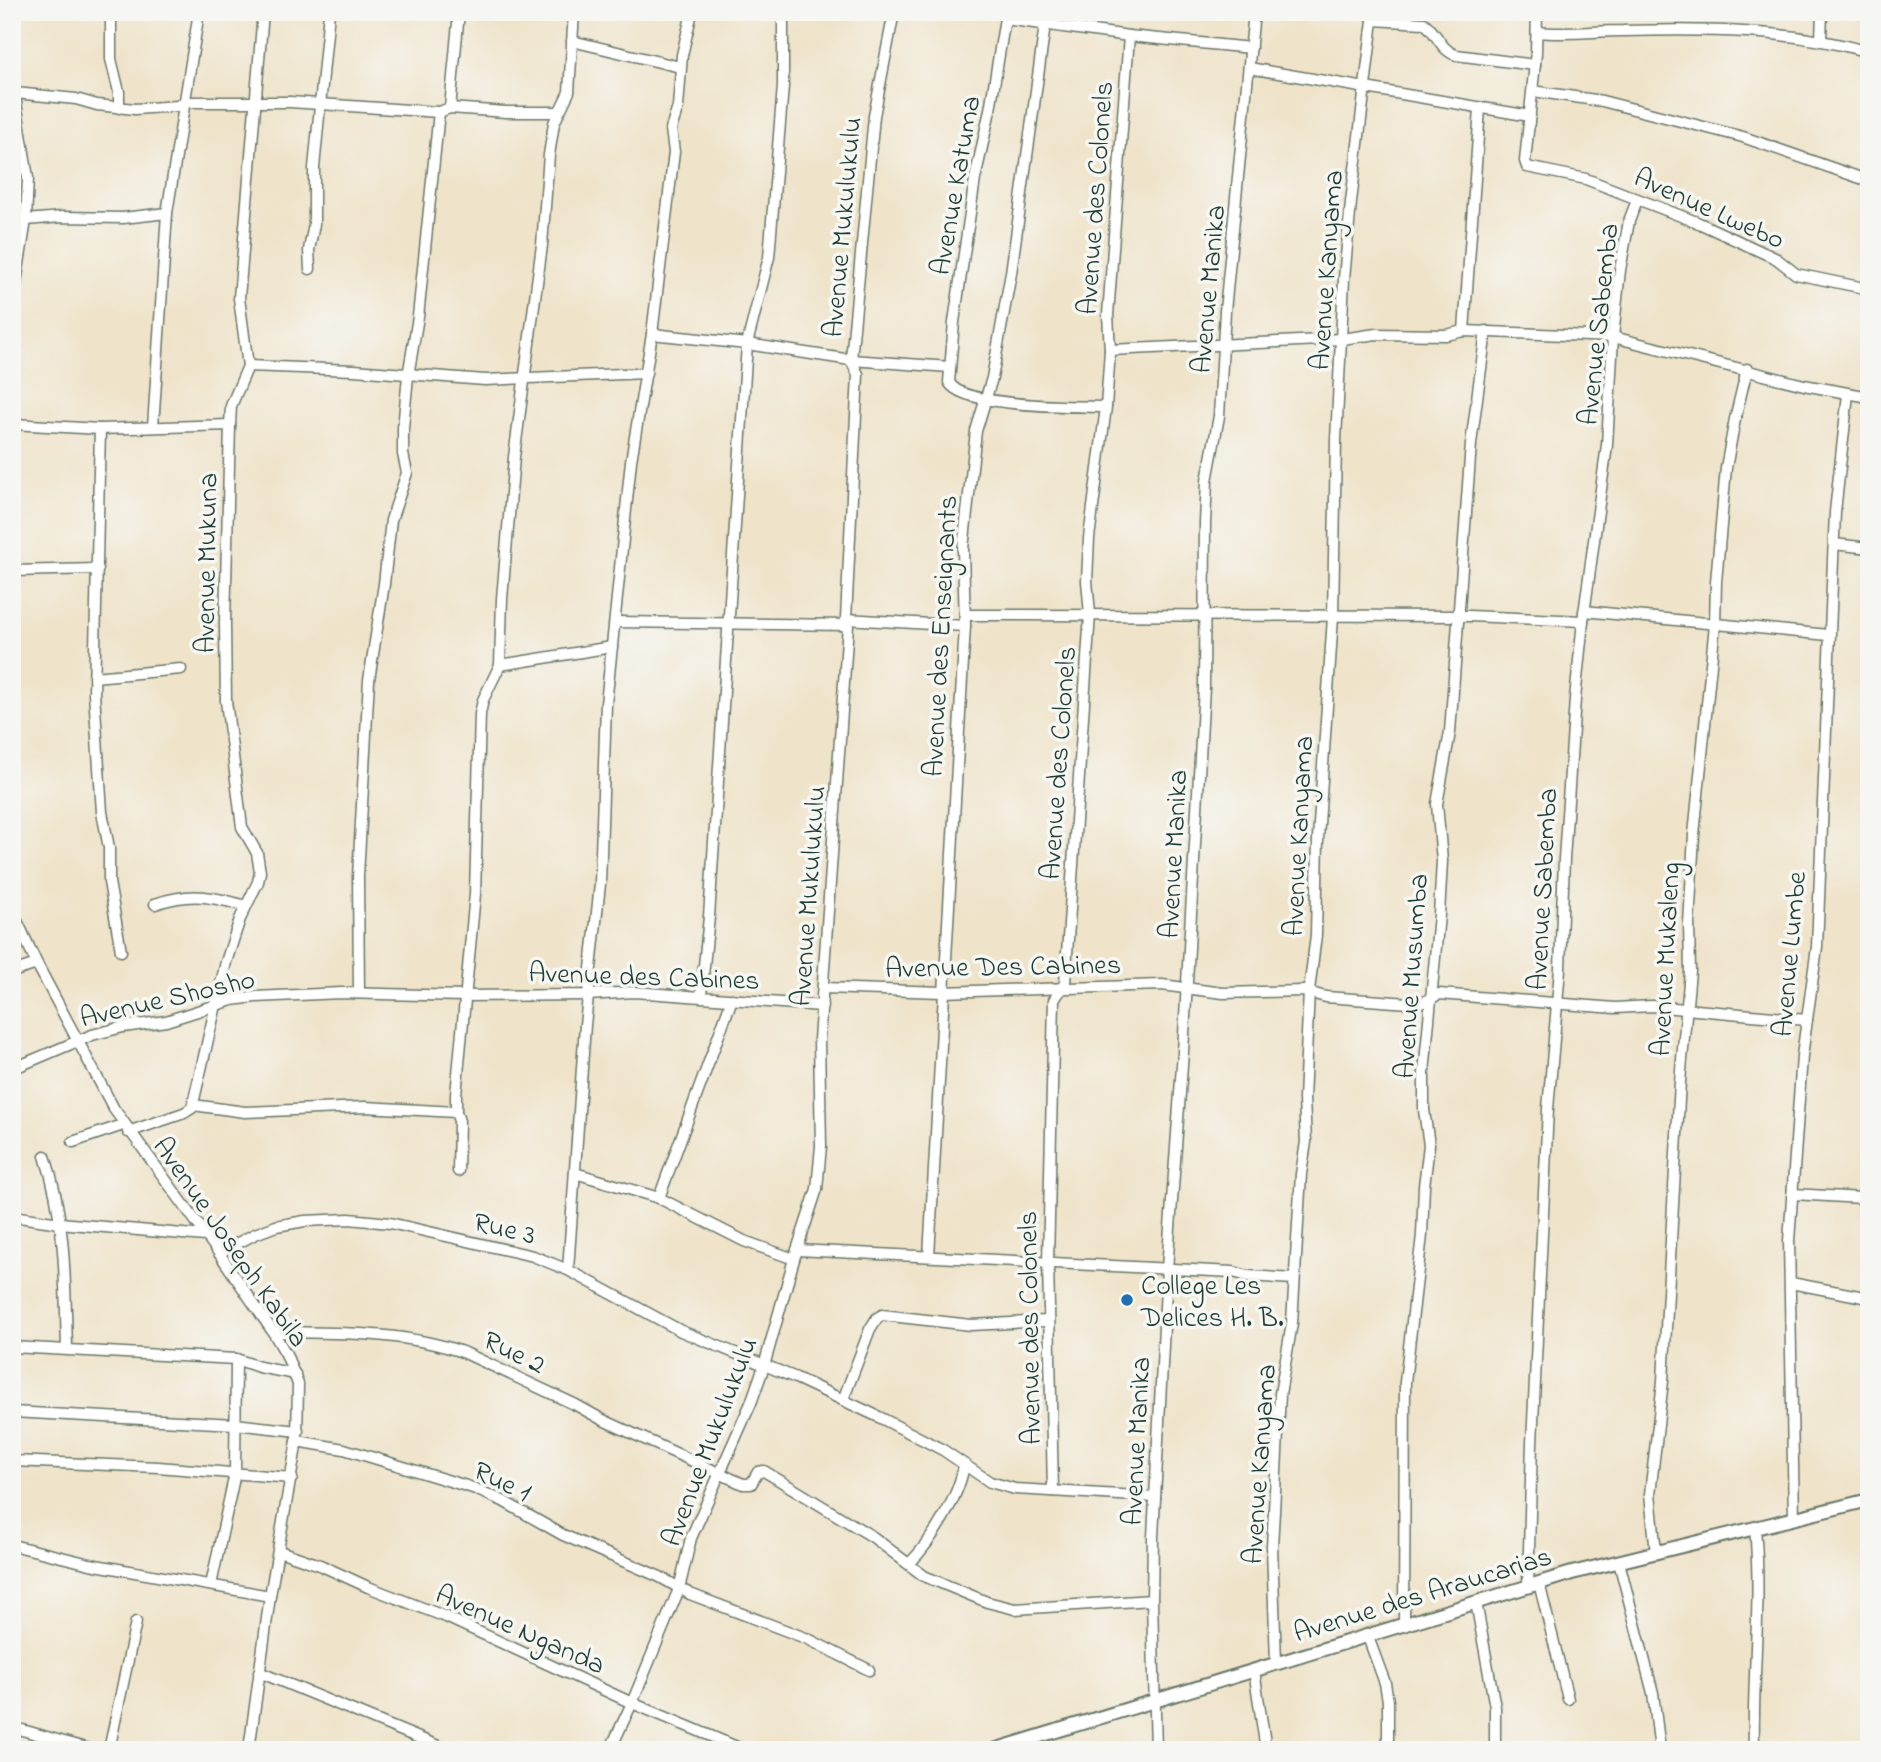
<svg xmlns="http://www.w3.org/2000/svg" width="1881" height="1762" font-family="'Indie Flower',sans-serif">
<style>
.lines{fill:none;stroke-linecap:round;stroke-linejoin:round}
.minor-casing{stroke:#687768;stroke-width:13}
.tertiary-casing{stroke:#687768;stroke-width:16}
.minor{stroke:#fff;stroke-width:10}
.tertiary{stroke:#fff;stroke-width:12}
.poi-dot{fill:#1f6fb2;stroke:#f6f6f2;stroke-width:2.5}
.labels{text-anchor:middle;stroke-width:7;stroke-linejoin:round;paint-order:stroke}
.street-label{font-size:28px;fill:#1f3d34;stroke:#f6f6f2}
.poi-label{font-size:28px;fill:#1f3d34;stroke:#f6f6f2;text-anchor:start}
</style>
<rect width="100%" height="100%" fill="#f6f6f2"/>
<filter id="ink" filterUnits="userSpaceOnUse"><feTurbulence type="fractalNoise" baseFrequency=".0143" numOctaves="2"/><feDisplacementMap in="SourceGraphic" scale="14" xChannelSelector="R" yChannelSelector="G"/><feConvolveMatrix kernelMatrix="1 2 1 2 8 2 1 2 1" color-interpolation-filters="sRGB"/></filter>
<filter id="wash" filterUnits="userSpaceOnUse"><feTurbulence type="fractalNoise" baseFrequency=".00686" numOctaves="4" result="noise"/><feDisplacementMap in="SourceGraphic" scale="28" xChannelSelector="R" yChannelSelector="G"/><feGaussianBlur stdDeviation="1.57" result="paint"/><feColorMatrix in="noise" values="0 0 0 0 0 0 0 0 0 0 0 0 0 0 0 0 0 1.4 0 .05"/><feComposite in="paint" operator="in"/></filter>
<g filter="url(#wash)">
<rect width="100%" height="100%" fill="#efe3c9"/>
</g>
<g filter="url(#ink)">
<g class="lines">
<g class="minor-casing">
<g id="minor">
<polyline points="111,12 111,59 119,92 119,108"/>
<path d="M1006,12L990,110L975,179L954,322L949,382C961,408 1077,406 1106,407"/>
<polyline points="1537,12 1536,53 1525,161 1527,167 1586,179 1699,223 1777,259 1796,274 1869,289"/>
<polyline points="1005,19 1129,36 1251,48"/>
<path d="M1373,20L1424,23C1437,32 1440,50 1456,55L1535,65"/>
<path d="M1538,32C1566,35 1595,31 1623,31C1704,29 1791,29 1869,52"/>
<polyline points="1821,40 1822,12"/>
<polyline points="572,41 680,67"/>
<polyline points="1249,68 1530,116"/>
<polyline points="12,77 28,178 26,220 12,308"/>
<polyline points="1533,91 1602,101 1743,137 1869,181"/>
<polyline points="15,93 76,99 97,105 135,109 177,106 185,102 290,102 439,112 450,108 506,112 558,112"/>
<polyline points="450,108 459,12"/>
<polyline points="26,220 62,217 123,218 167,213 199,12"/>
<polyline points="310,269 309,250 314,224 314,168 329,12"/>
<polyline points="1464,331 1480,109"/>
<polyline points="652,334 747,344 851,360 950,367"/>
<polyline points="1110,350 1342,339 1376,334 1446,335 1464,331 1613,337 1804,385 1869,397"/>
<polyline points="248,366 354,370 485,380 646,373"/>
<polyline points="12,424 100,429 230,425"/>
<polyline points="153,427 167,213"/>
<polyline points="100,429 94,693 102,812 109,848 109,882 121,951"/>
<polyline points="1834,544 1869,548"/>
<polyline points="12,571 98,569"/>
<polyline points="1584,611 1828,635"/>
<polyline points="965,615 1469,616 1583,621"/>
<polyline points="846,619 965,626"/>
<polyline points="615,622 848,625"/>
<polyline points="500,665 612,647"/>
<polyline points="94,677 181,669"/>
<path d="M155,904C190,892 211,896 246,906"/>
<polyline points="12,910 37,964 114,1109 219,1253 273,1332 286,1354 298,1384 297,1441 270,1596 249,1750"/>
<polyline points="12,972 37,964"/>
<polyline points="824,988 942,992 1162,985 1223,993 1303,991 1326,997 1409,1003 1424,1002 1439,994 1615,1008 1652,1006 1807,1020"/>
<polyline points="359,993 358,876 369,680 384,584 391,520 407,473 403,454 403,428 408,376 418,317 439,112"/>
<polyline points="701,995 709,917 747,344 769,257 783,86 783,12"/>
<polyline points="12,1069 92,1035 123,1027 166,1021 232,1000 255,997 341,993 464,996 588,995 634,992 822,1006"/>
<polyline points="193,1105 245,1112 365,1107 456,1112"/>
<polyline points="128,1132 184,1113 192,1108 226,962 240,919 258,882 260,872 257,853 242,827 226,701 225,624 230,425 231,406 248,366 239,298 263,12"/>
<polyline points="73,1142 123,1125"/>
<path d="M45,1156C66,1219 65,1284 67,1349"/>
<polyline points="458,1171 459,1121 456,1112 456,1095 475,894 480,714 483,700 500,665 502,599 514,457 542,245 549,155 554,123 569,92 574,12"/>
<polyline points="575,1173 659,1198 744,1241 794,1259"/>
<polyline points="1793,1194 1862,1198"/>
<polyline points="659,1198 732,999"/>
<polyline points="12,1216 60,1223 205,1236"/>
<polyline points="797,1250 1233,1272 1248,1276 1294,1279"/>
<polyline points="219,1253 255,1234 276,1226 305,1221 349,1219 390,1223 533,1256 568,1270 681,1331 796,1378 879,1417 943,1450 990,1482 1015,1489 1155,1497"/>
<polyline points="929,1256 965,626 963,549 976,431 992,378 1011,273 1045,25"/>
<polyline points="568,1270 585,1025 600,884 606,704 631,461 652,334 674,152 671,129 678,107 682,55 692,12"/>
<polyline points="1791,1283 1869,1298"/>
<path d="M273,1332C337,1333 404,1331 465,1353L576,1405L603,1420L743,1484H751L758,1472L764,1471L873,1537L924,1576L987,1602L1015,1609L1152,1600"/>
<polyline points="12,1347 236,1359 259,1367 295,1374"/>
<polyline points="843,1400 870,1329 877,1318 882,1315 971,1325 1048,1321"/>
<polyline points="12,1412 235,1424 298,1431"/>
<polyline points="297,1441 344,1449 473,1488 503,1501 563,1535 660,1577 690,1594 808,1639 869,1670"/>
<polyline points="12,1461 158,1467 292,1478"/>
<polyline points="1053,1491 1048,1262 1054,1000 1065,983 1090,614 1087,581 1089,538 1106,407 1110,350 1108,315 1129,36"/>
<polyline points="1794,1519 1789,1241 1802,1056 1817,947 1835,512 1848,394"/>
<polyline points="12,1545 90,1564 270,1596"/>
<polyline points="279,1551 320,1565 368,1587 446,1617 632,1703 744,1750"/>
<polyline points="1656,1553 1650,1494 1663,1381 1680,1082 1690,971 1689,924 1694,835 1715,624 1716,582 1726,468 1735,419 1747,369"/>
<polyline points="1619,1562 1653,1693 1660,1750"/>
<path d="M909,1564C932,1541 959,1497 964,1465"/>
<polyline points="1539,1583 1568,1699"/>
<polyline points="211,1585 235,1473 236,1359"/>
<polyline points="1528,1586 1532,1443 1548,1109 1560,969 1564,859 1575,699 1583,621 1607,445 1613,337 1620,270 1629,221 1637,200"/>
<polyline points="1476,1602 1495,1707 1495,1750"/>
<polyline points="1404,1626 1405,1382 1422,1235 1424,1186 1429,1145 1424,1110 1424,1073 1439,915 1442,861 1437,804 1450,732 1471,444 1486,331"/>
<polyline points="1368,1637 1385,1683 1388,1701 1388,1750"/>
<polyline points="1276,1662 1272,1546 1274,1511 1280,1394 1292,1323 1301,1174 1306,1142 1304,1099 1309,991 1316,935 1318,839 1333,617 1336,440 1344,279 1351,202 1374,12"/>
<polyline points="1254,1670 1266,1750"/>
<polyline points="259,1672 448,1750"/>
<polyline points="12,1727 92,1750"/>
<polyline points="109,1750 136,1622"/>
<polyline points="610,1750 632,1703 679,1589 691,1538 751,1403 764,1366 794,1259 817,1189 821,1146 819,1040 848,625 846,619 858,374 851,360 874,116 894,12"/>
<polyline points="1156,1750 1152,1600 1153,1537 1167,1269 1183,1052 1204,688 1205,523 1207,481 1219,416 1225,311 1254,12"/>
<path d="M1754,1750C1752,1676 1762,1602 1755,1528"/>
</g>
</g>
<g class="tertiary-casing">
<polyline id="tertiary" points="994,1750 1572,1573 1869,1500"/>
</g>
<use href="#minor" class="minor"/>
<use href="#tertiary" class="tertiary"/>
</g>
</g>
<circle class="poi-dot" cx="1127" cy="1300" r="7"/>
<g class="labels">
<g class="street-label">
<text transform="translate(954 185) rotate(-80)" y="10">Avenue Katuma</text>
<text transform="translate(1094 198) rotate(-86)" y="10">Avenue des Colonels</text>
<text transform="translate(1710 207) rotate(24)" y="10">Avenue Lwebo</text>
<text transform="translate(841 227) rotate(-85)" y="10">Avenue Mukulukulu</text>
<text transform="translate(1325 270) rotate(-86)" y="10">Avenue Kanyama</text>
<text transform="translate(1207 289) rotate(-85)" y="10">Avenue Manika</text>
<text transform="translate(1597 324) rotate(-84)" y="10">Avenue Sabemba</text>
<text transform="translate(205 563) rotate(-89)" y="10">Avenue Mukuna</text>
<text transform="translate(939 636) rotate(-87)" y="10">Avenue des Enseignants</text>
<text transform="translate(1057 763) rotate(-86)" y="10">Avenue des Colonels</text>
<text transform="translate(1297 836) rotate(-87)" y="10">Avenue Kanyama</text>
<text transform="translate(1172 854) rotate(-87)" y="10">Avenue Manika</text>
<text transform="translate(1541 889) rotate(-87)" y="10">Avenue Sabemba</text>
<text transform="translate(807 896) rotate(-86)" y="10">Avenue Mukulukulu</text>
<text transform="translate(1788 954) rotate(-85)" y="10">Avenue Lumbe</text>
<text transform="translate(1664 959) rotate(-87)" y="10">Avenue Mukaleng</text>
<text transform="translate(1003 965) rotate(-1)" y="10">Avenue Des Cabines</text>
<text transform="translate(644 975) rotate(2)" y="10">Avenue des Cabines</text>
<text transform="translate(1410 976) rotate(-86)" y="10">Avenue Musumba</text>
<text transform="translate(167 997) rotate(-13)" y="10">Avenue Shosho</text>
<text transform="translate(505 1227) rotate(13)" y="10">Rue 3</text>
<text transform="translate(232 1241) rotate(55)" y="10">Avenue Joseph Kabila</text>
<text transform="translate(1028 1328) rotate(-91)" y="10">Avenue des Colonels</text>
<text transform="translate(515 1351) rotate(25)" y="10">Rue 2</text>
<text transform="translate(708 1441) rotate(-69)" y="10">Avenue Mukulukulu</text>
<text transform="translate(1135 1441) rotate(-87)" y="10">Avenue Manika</text>
<text transform="translate(1258 1464) rotate(-86)" y="10">Avenue Kanyama</text>
<text transform="translate(503 1480) rotate(25)" y="10">Rue 1</text>
<text transform="translate(1422 1593) rotate(-17)" y="10">Avenue des Araucarias</text>
<text transform="translate(521 1628) rotate(24)" y="10">Avenue Nganda</text>
</g>
<g class="poi-label">
<text x="1141" y="1294">College Les<tspan x="1141" dy="32">Delices H. B.</tspan></text>
</g>
</g>
<rect width="1881" height="1762" fill="none" stroke="#f6f6f2" stroke-width="42"/>
</svg>
